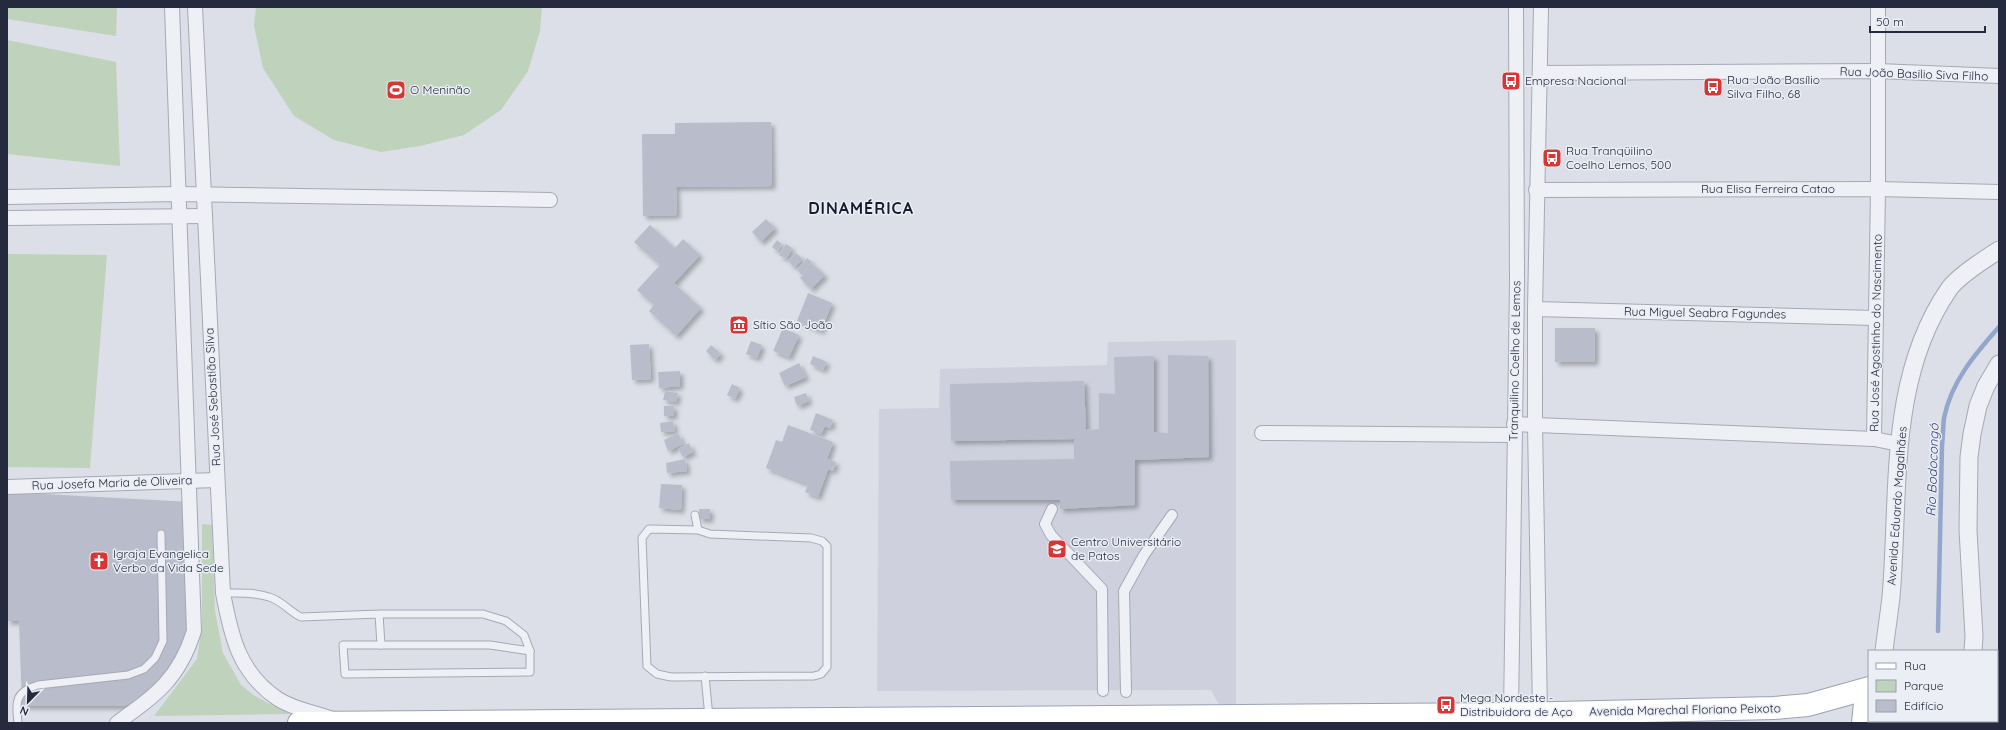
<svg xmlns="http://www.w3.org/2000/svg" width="2006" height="730" font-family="Quicksand,sans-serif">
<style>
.built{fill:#ced1dd}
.green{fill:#bed2bc}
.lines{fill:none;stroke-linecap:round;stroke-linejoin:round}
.stream{stroke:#93a6cb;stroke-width:4.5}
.building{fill:#b9bdcb;filter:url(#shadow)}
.service-casing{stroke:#a5a9b5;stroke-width:9}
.pedestrian-casing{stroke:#a5a9b5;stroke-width:12}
.minor-casing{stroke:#a5a9b5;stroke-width:16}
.tertiary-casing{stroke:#a5a9b5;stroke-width:19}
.primary-casing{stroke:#9aa1b4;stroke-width:24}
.service{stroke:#eff0f5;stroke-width:7}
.pedestrian{stroke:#eff0f5;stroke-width:10}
.minor{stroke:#eff0f5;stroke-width:14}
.tertiary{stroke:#eff0f5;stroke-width:17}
.primary{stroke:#fff;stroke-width:22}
.labels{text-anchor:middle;stroke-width:3;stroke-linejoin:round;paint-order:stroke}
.street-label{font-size:12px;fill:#252a3f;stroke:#ebeef5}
.poi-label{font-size:12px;fill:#252a3f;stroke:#ebeef5;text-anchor:start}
.water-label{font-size:13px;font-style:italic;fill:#2c4175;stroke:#ebeef5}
.district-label{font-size:16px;font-weight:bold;letter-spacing:1px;fill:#171c2f;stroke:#ebeef5}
</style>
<defs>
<filter id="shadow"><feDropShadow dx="3.5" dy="3.5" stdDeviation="2" flood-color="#0004"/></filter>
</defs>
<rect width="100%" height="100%" fill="#dcdfe7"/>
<polygon class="built" points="1236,340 1236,706 1220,707 1211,690 877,691 879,409 939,408 940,369 1107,365 1108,342"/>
<g class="green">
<polygon points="7,7 117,7 116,36 7,19"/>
<polygon points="256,7 542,7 540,31 528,71 501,110 464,135 420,146 381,152 334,140 294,116 263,68 254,26"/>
<polygon points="7,40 116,62 120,166 7,154"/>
<polygon points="7,254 107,255 90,468 7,467"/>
<polygon points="202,524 212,525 215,611 223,653 241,685 255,696 289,714 154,716 197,659 202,626"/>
<polygon points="1869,721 1994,721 1994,723 1866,723"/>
</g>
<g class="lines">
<path class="stream" d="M1938,631L1942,446C1943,437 1943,427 1944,418C1951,382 1975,354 1999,327"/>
</g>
<g class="building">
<polygon points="771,122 772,186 676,187 677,215 643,216 642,134 675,134 675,123"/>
<polygon points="766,219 775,228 761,242 752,232"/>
<polygon points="650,225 675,248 683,239 700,255 674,283 701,308 676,336 649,311 654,305 637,290 660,265 634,242"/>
<polygon points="777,240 782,244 777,251 772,247"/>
<polygon points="786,244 792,248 786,259 779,255"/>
<polygon points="796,253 803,259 794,267 788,261"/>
<polygon points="807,258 812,262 802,275 797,270"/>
<polygon points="813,264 825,275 811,289 800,278"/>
<polygon points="808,293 832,303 821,331 797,321"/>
<polygon points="783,328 799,335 789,357 773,351"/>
<rect x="1555" y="328" width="40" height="34"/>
<polygon points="751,341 762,345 757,358 746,354"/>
<polygon points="649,344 651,379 632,380 630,345"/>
<polygon points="711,345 721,354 715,360 706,351"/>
<polygon points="1168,355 1208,356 1209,457 1135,460 1135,505 1060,509 1060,500 951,500 950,461 1074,459 1074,439 951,441 950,384 1084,381 1086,430 1099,429 1099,393 1115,394 1114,357 1154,356 1154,432 1168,433"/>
<polygon points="813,356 827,362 823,370 810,364"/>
<polygon points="799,363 806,377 785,386 779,373"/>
<polygon points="680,371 680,386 659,388 658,372"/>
<polygon points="732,384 740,388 735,399 727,395"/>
<polygon points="665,391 678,393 676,402 663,400"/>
<polygon points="806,393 809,401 797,406 794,397"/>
<rect x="664" y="406" width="10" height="10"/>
<polygon points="816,413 833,420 830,428 825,426 821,434 810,430"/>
<polygon points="673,421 675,431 661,432 660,423"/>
<polygon points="788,425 833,442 827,459 836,462 833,471 828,469 818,497 805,492 808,484 766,468 776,440 782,442"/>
<polygon points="678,433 683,444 668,451 664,440"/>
<polygon points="689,443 693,452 683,457 678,449"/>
<polygon points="685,459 687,471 667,473 666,463"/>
<polygon points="661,484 682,485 681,510 659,508"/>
<polygon points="7,492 190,502 194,631 151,696 123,706 22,706 19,621 7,621"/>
<rect x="699" y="509" width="11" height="10"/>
</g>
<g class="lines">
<g class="service-casing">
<g id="service">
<polyline points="695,515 698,530 710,534 811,538 822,541 827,546 827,667 821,674 814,676 671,677 657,674 647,666 642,538 649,529 698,530"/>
<path d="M223,593C238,593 255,592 269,597C281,600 290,612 301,617L379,614H483L506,621L524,635L530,651V672L345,674L343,645H381L379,614"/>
<polyline points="381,645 490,645 530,651"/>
<polyline points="705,676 709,717"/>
<path d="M18,723C16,702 14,692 38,685L128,675L144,669L155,658L163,641L161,534"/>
</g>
</g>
<g class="pedestrian-casing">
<g id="pedestrian">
<polyline points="1052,509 1045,524 1051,535 1102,589 1103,691"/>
<polyline points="1126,692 1124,591 1144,555 1172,515"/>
</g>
</g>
<g class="minor-casing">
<g id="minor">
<path d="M195,7L223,593C231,636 239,673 278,699C293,709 313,712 330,718"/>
<polyline points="1540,73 1878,71 1999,76"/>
<polyline points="1536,190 1878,189 1999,192"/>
<polyline points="7,197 179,194 550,200"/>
<polyline points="7,218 205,216"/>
<polyline points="1535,309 1876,318"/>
<polyline points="1514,424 1874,439 1899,444"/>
<polyline points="1262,433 1514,435"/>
<polyline points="1874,439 1878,189 1878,7"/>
<polyline points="7,487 217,480"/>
<polyline points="1540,713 1535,425 1535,309 1541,7"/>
<polyline points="1511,714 1517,282 1516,7"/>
<path d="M117,723C156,695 179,679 194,631L172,7"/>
</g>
</g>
<g class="tertiary-casing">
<g id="tertiary">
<path d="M1884,651C1886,633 1889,615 1891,597C1900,493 1887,379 1949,289C1958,276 1985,259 1999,250"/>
<polyline points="1973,651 1974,636 1968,530 1969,457 1972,434 1978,406 1986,386 1999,364"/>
</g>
</g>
<g class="primary-casing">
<g id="primary">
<polyline points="1997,690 1999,691"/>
<polyline points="1997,710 1999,723"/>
<polyline points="299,723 1511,714 1774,708 1808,705 1869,688"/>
<polyline points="1863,723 1865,703 1869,695"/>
</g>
</g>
<use href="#service" class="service"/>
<use href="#pedestrian" class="pedestrian"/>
<use href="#minor" class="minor"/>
<use href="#tertiary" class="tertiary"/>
<use href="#primary" class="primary"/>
</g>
<defs>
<g id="bus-square" transform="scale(1)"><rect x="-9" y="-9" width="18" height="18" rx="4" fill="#d83635" stroke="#ebeef5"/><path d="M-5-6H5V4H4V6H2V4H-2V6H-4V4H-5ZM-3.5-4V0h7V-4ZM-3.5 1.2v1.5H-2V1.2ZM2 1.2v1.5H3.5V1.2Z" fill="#fff"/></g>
<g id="stadium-square" transform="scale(1)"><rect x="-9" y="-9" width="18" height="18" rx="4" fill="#d83635" stroke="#ebeef5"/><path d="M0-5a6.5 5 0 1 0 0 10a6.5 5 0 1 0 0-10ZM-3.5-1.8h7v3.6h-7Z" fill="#fff"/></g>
<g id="museum-square" transform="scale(1)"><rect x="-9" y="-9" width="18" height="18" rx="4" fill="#d83635" stroke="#ebeef5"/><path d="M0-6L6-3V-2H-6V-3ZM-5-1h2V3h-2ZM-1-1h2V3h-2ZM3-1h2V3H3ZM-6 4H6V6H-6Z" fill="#fff"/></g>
<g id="university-square" transform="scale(1)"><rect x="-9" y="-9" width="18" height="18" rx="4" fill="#d83635" stroke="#ebeef5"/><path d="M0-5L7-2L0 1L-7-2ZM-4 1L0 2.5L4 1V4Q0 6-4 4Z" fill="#fff"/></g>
<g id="church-square" transform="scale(1)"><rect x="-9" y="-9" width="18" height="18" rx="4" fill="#d83635" stroke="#ebeef5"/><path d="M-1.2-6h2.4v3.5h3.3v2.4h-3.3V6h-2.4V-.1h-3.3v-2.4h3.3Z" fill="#fff"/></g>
</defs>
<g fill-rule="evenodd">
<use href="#bus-square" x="1511" y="81"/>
<use href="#bus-square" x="1713" y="87"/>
<use href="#stadium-square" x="396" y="90"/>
<use href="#bus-square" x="1552" y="158"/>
<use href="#museum-square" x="739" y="325"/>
<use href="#university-square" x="1057" y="549"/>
<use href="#church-square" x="99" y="561"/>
<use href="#bus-square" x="1446" y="705"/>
</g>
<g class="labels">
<g class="street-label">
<text transform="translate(1914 74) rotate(2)" y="4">Rua João Basilio Siva Filho</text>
<text x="1768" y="193">Rua Elisa Ferreira Catao</text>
<text transform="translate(1705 313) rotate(1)" y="4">Rua Miguel Seabra Fagundes</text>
<text transform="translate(1876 333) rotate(-89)" y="4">Rua José Agostinho do Nascimento</text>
<text transform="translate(1515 361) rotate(-89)" y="4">Tranquilino Coelho de Lemos</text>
<text transform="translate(213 397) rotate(-93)" y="4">Rua José Sebastião Silva</text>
<text transform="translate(112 483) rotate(-2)" y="4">Rua Josefa Maria de Oliveira</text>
<text transform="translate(1897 506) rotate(-86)" y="4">Avenida Eduardo Magalhães</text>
<text transform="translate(1685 710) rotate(-1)" y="4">Avenida Marechal Floriano Peixoto</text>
</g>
<g class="poi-label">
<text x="1727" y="84">Rua João Basílio<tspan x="1727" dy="14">Silva Filho, 68</tspan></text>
<text x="1525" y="85">Empresa Nacional</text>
<text x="410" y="94">O Meninão</text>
<text x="1566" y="155">Rua Tranqüilino<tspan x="1566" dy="14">Coelho Lemos, 500</tspan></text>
<text x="753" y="329">Sítio São João</text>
<text x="1071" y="546">Centro Universitário<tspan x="1071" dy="14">de Patos</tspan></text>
<text x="113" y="558">Igraja Evangelica<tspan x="113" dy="14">Verbo da Vida Sede</tspan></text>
<text x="1460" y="702">Mega Nordeste -<tspan x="1460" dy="14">Distribuidora de Aço</tspan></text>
</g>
<g class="water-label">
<text transform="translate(1932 470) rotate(-88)" y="5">Rio Bodocongó</text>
</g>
<g class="district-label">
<text x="861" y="214">DINAMÉRICA</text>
</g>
</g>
<rect width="2006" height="730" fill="none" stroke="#252a3f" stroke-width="16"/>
<rect x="1868" y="650" width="130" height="72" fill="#ebeef5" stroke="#9ca0ac"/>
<rect x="1876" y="663" width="20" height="6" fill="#ffffff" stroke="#9ca0ac"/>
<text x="1904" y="670" font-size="12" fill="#252a3f">Rua</text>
<rect x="1876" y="680" width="20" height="12" fill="#bed2bc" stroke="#9ca0ac"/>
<text x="1904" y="690" font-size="12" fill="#252a3f">Parque</text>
<rect x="1876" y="700" width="20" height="12" fill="#b9bdcb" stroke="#9ca0ac"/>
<text x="1904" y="710" font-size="12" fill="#252a3f">Edifício</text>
<g transform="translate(28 702) rotate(203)" stroke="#ebeef5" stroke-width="3" paint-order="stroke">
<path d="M0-3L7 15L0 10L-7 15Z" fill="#252a3f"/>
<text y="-6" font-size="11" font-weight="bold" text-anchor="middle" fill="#252a3f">N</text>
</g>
<path d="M1870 26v6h115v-6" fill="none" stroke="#252a3f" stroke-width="2"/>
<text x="1876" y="26" font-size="12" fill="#252a3f" stroke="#ebeef5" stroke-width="3" paint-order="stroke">50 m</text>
</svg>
